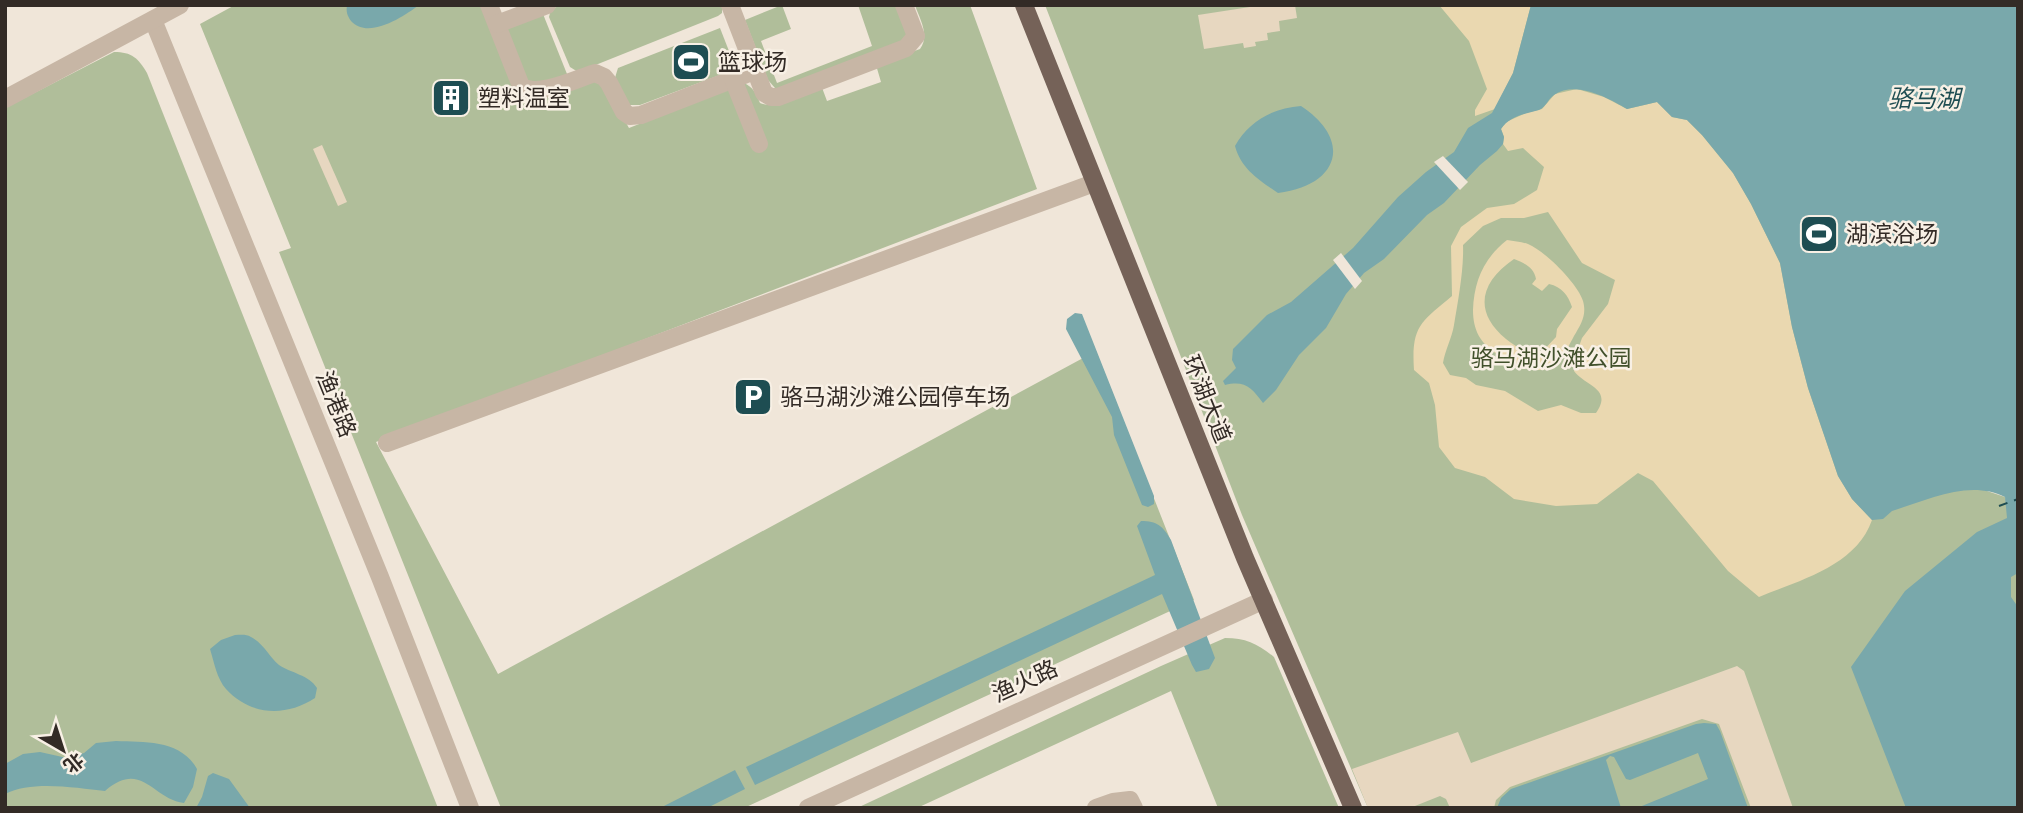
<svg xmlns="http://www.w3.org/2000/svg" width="2023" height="813" font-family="'IBM Plex Sans','Noto Sans SC',sans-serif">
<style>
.green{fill:#b0be9a}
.sand{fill:#ead8b0;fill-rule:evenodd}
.plaza{fill:#e7d7c0}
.water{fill:#79a8ab}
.pier{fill:#f0e6d9}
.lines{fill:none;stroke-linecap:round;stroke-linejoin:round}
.ferry{stroke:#1e4d52;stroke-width:2;stroke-dasharray:9 7;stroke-linecap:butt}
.minor{stroke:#c7b6a5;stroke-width:18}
.major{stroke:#756258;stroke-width:18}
.labels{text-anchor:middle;stroke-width:5;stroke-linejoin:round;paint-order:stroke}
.poi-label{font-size:23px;fill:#332b26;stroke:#f8f0e5;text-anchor:start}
.park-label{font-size:23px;fill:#41502b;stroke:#f8f0e5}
.street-label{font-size:23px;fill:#332b26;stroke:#f8f0e5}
.water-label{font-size:24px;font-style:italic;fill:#1e4d52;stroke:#f8f0e5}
</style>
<rect width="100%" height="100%" fill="#f0e6d9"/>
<g class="green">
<path d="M235,5H483L522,104L590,80L599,81L609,93L629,128L743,83C753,86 756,94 760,103C777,110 804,92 821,85L827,101L881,82L876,65L920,49C930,35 920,20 915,5H970L1037,189L376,442L498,674L1096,351L1194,600L744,808H501L279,252L291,248L200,24Z"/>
<polygon points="562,5 722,5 722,13 718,16 578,72 570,67 549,17 551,9"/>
<polygon points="782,5 791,29 761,41 777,83 872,46 858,5 897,5 907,30 906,36 901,42 784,89 775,88 768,80 745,20"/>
<polygon points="1045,5 1790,5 1978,488 2005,497 2018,525 2018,808 1368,808 1242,515"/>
<polygon points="543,14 567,74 542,85 528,81 504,31 508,26"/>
<polygon points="720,28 736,69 640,105 628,105 614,81 618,68"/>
<path d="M114,52C132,52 138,58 147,73L438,808H5V108Z"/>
<path d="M1225,638C1246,638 1258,644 1274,657L1339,808H1218L1171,691L917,808H857L1161,666Z"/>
</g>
<g class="sand">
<polygon points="1439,5 1531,5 1513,73 1495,109 1475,116 1475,110 1487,89 1469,41"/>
<path d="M1577,89L1604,97L1627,109L1657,102L1672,117L1687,120L1702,135L1733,173L1751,204L1780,263L1792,327L1808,388L1838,476L1852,499L1872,520C1856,566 1800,580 1759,597L1728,571L1653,481L1638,473L1597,504L1556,506L1514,499L1485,477L1455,468L1439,447L1435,405L1429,383L1414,370C1411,326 1421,322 1452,296L1451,246L1461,227L1487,208L1514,204L1537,190L1544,167L1523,148L1508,151L1503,144L1504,137L1501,129L1506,122L1526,113L1542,109L1555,94ZM1548,212L1582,263L1615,280L1608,304L1582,338L1576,355L1574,371C1586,387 1613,388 1596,413H1581L1561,405L1538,411L1505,391L1476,385L1466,378L1450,375L1443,363C1445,350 1452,338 1454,325C1458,301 1464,269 1463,245L1483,226L1501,218H1524Z"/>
<path d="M1507,240C1514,241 1522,242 1528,244C1545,251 1578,284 1583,301C1587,315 1581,324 1574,336C1569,345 1562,361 1553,367C1535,376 1511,363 1497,354C1480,343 1473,330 1473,310C1474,281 1484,258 1507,240ZM1514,259C1524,263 1534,267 1536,279L1532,284L1542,291L1549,284C1562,287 1568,295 1572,307L1557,329L1556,337L1541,353C1527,353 1517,348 1506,339C1473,312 1480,282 1514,259Z"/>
</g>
<g class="plaza">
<polygon points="1263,5 1295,5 1297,18 1279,21 1280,31 1267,33 1268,40 1255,42 1256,46 1244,48 1243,43 1204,49 1198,15"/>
<polygon points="322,145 347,202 338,206 313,149"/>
<polygon points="1737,666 1744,671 1793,808 1751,808 1719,724 1702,719 1510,787 1496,800 1494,808 1450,808 1446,799 1440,796 1410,808 1368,808 1352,769 1458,732 1471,763"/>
</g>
<g class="water">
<path d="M347,5H419C403,17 368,40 351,21C347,15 346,12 347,5Z"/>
<path d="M1531,5H2018V573L2011,577V597L2018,607V808H1906L1851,667L1905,591L1977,532L2007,518L2005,497C1969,479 1928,500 1892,511L1883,519L1872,520L1852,499L1838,476L1808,388L1792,327L1780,263L1751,204L1733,173L1702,135L1687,120L1672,117L1657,102L1627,109C1608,98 1576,80 1554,95C1548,99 1546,107 1539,110C1525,114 1509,116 1501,129L1504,137L1503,144L1497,151L1480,165L1444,203L1427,215L1384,259L1364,273L1346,294L1326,328L1299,355L1276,390L1263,403C1252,388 1245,380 1225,385L1223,381L1236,368L1232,360L1233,349L1267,315L1291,302L1353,248L1398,197L1426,172L1454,152L1468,128L1492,113L1513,73Z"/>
<path d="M1301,106C1354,141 1338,186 1278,193C1259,180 1241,169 1235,146C1249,121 1273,108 1301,106Z"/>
<polygon points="1075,313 1082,314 1154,496 1154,504 1148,507 1142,505 1114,435 1112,417 1066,329 1067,319"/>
<path d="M1141,521C1157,521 1163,526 1171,540L1215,658L1209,669L1196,672L1192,665L1162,594L755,785L746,767L1155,575L1137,526Z"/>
<path d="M235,635C241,635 246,634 251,637C265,645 269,657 279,665C291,673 309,675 317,688L315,698C286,717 251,716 226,689C217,679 214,662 210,649L221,640Z"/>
<polygon points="1704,723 1716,724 1720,731 1748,808 1637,808 1708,779 1698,753 1630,780 1626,779 1614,757 1610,756 1606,760 1621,808 1497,808 1501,798 1511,789 1696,724"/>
<path d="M116,741C146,742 181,740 197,769L193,787L184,803C153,800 142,759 105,791C76,788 32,780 5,794V764L23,754L40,752L67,758L84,753L96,743Z"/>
<polygon points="735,770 745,789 707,808 660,808"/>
<polygon points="213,773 229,779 250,808 196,808 202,797 208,776"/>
</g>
<g class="pier">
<polygon points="1443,156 1468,182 1460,190 1434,162"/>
<polygon points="1341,253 1362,281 1355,289 1333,260"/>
</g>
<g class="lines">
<polyline class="ferry" points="1999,506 2018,499"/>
<g class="minor">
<path d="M489,5L521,86C537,98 576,79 595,73L604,77L609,83L624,112L630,116L641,115L754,71"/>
<polyline points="730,5 764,93 771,97 778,97 906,48 916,36 904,5"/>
<polyline points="153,20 380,577 470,808"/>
<polyline points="497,24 547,5"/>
<polyline points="733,79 759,144"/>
<polyline points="5,99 180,5"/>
<polyline points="387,443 1094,183"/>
<polyline points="808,808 1264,600"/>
<polyline points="1096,808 1113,802 1130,800 1134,808"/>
</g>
<polyline class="major" points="1024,5 1245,558 1353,808"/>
</g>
<defs>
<g id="stadium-square" transform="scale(2.0125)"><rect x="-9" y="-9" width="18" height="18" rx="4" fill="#1e4d52" stroke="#f8f0e5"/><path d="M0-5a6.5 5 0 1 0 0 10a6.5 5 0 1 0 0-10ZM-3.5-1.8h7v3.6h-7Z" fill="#fff"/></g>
<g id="building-square" transform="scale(2.0125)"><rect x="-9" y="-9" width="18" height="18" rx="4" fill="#1e4d52" stroke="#f8f0e5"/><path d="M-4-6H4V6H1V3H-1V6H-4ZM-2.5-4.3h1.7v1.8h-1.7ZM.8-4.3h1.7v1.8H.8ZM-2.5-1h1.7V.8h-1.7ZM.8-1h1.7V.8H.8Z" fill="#fff"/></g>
<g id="parking-square" transform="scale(2.0125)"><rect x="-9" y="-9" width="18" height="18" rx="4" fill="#1e4d52" stroke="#f8f0e5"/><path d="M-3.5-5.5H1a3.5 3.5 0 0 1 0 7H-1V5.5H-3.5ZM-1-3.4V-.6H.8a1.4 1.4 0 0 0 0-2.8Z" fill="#fff"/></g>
</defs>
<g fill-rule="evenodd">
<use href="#stadium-square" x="691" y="62"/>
<use href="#building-square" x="451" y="98"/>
<use href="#stadium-square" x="1819" y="234"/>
<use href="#parking-square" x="753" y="397"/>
</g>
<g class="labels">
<g class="poi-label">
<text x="718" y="70">篮球场</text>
<text x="478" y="106">塑料温室</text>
<text x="1846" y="242">湖滨浴场</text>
<text x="780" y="405">骆马湖沙滩公园停车场</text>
</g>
<g class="park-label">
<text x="1551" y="366">骆马湖沙滩公园</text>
</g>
<g class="street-label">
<text transform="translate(1207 399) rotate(68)" y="8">环湖大道</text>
<text transform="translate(336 404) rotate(68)" y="8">渔港路</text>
<text transform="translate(1025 681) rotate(-25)" y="8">渔火路</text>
</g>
<g class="water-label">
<text x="1924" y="107">骆马湖</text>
</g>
</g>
<rect width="2023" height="813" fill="none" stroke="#332b26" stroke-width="14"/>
<g transform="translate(63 750) rotate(141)" stroke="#f8f0e5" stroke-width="5" paint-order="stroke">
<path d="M0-5L12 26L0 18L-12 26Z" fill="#332b26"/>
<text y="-10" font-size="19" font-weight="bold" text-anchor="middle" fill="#332b26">北</text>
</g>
</svg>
